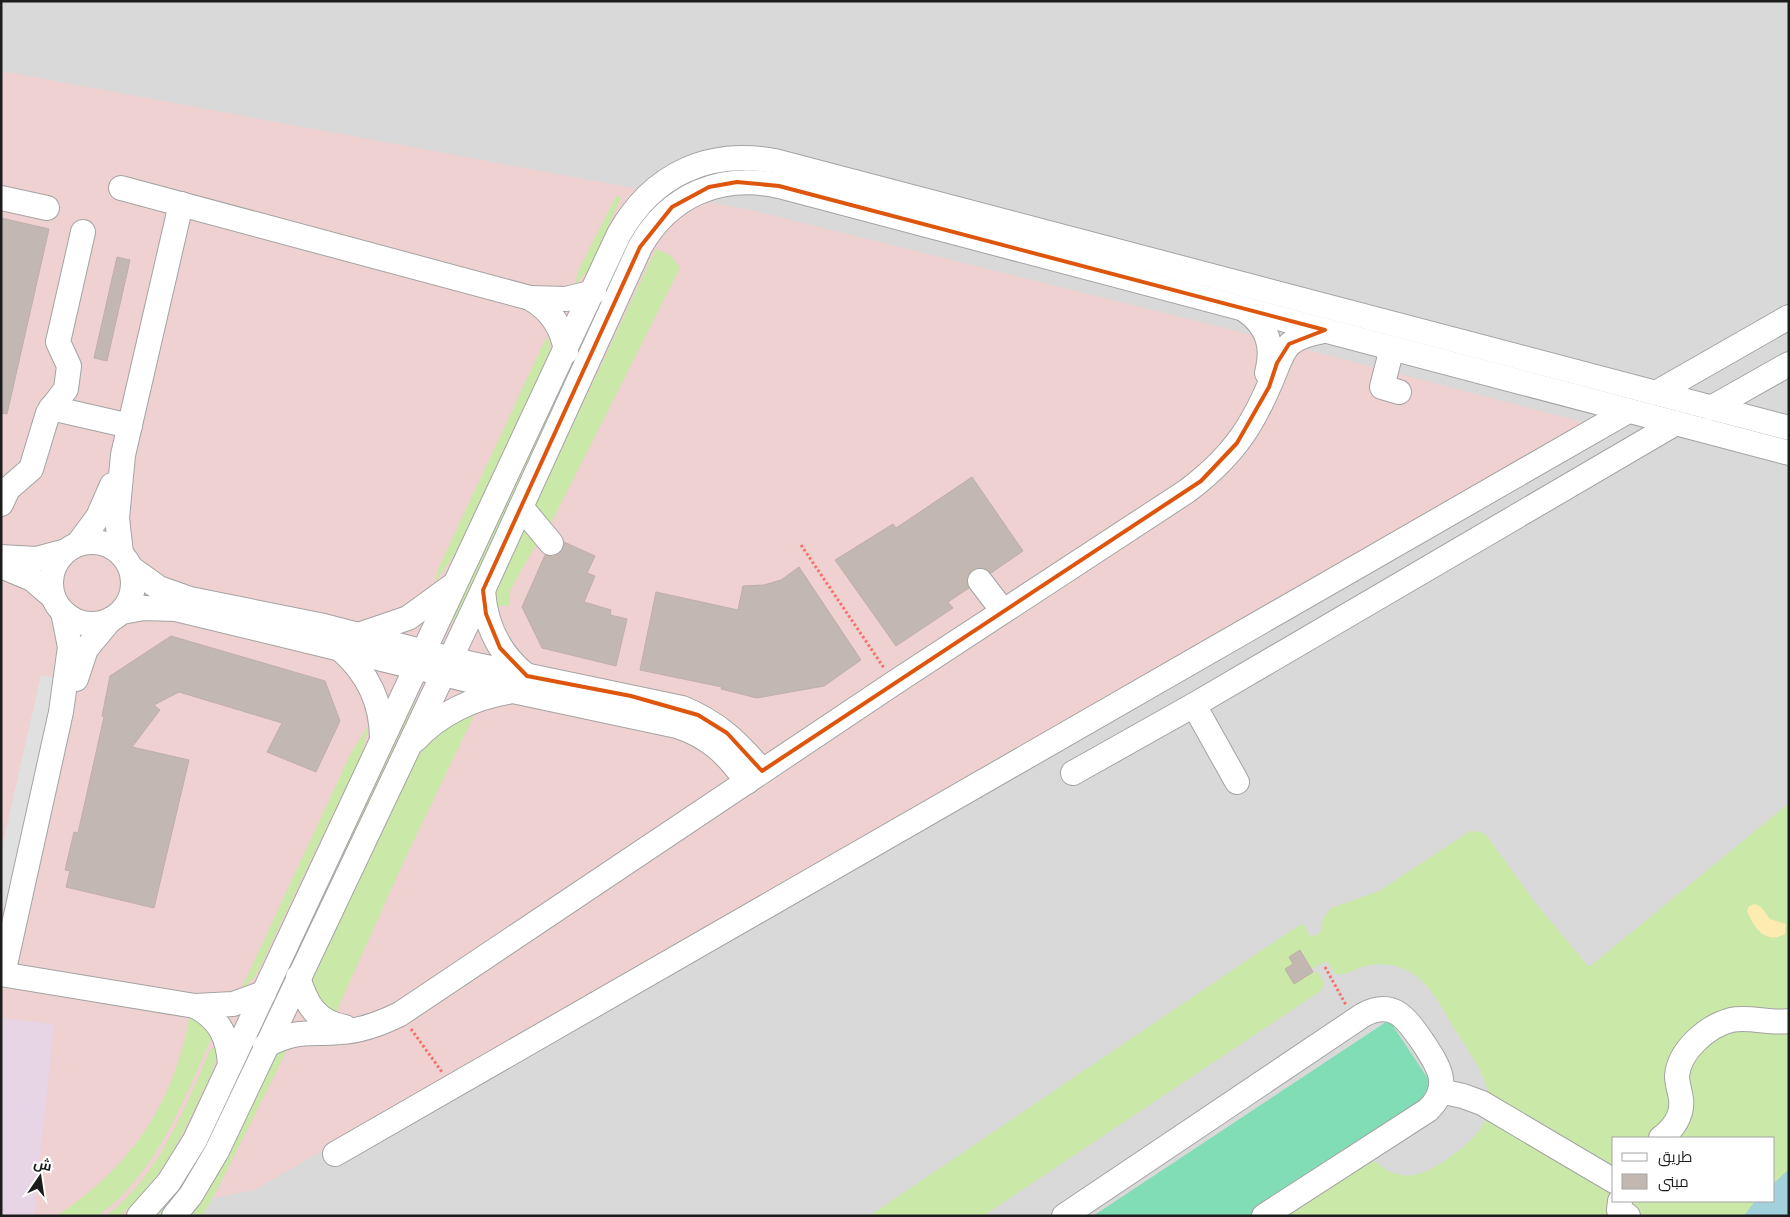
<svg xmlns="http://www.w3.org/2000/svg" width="1790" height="1217" font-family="'PT Sans',Cairo,sans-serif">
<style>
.residential{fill:#dad9d9;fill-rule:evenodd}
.commercial{fill:#efd1d1}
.industrial{fill:#e7d4e4}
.grass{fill:#cae8a7;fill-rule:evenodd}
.sand{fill:#feebaf}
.pitch{fill:#80ddb5}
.parking{fill:#e0e0e0}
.water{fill:#a2d1db}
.building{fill:#c2b8b1;stroke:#bfafa5}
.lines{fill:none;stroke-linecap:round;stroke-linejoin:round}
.minor-casing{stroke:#a3a3a3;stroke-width:26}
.path{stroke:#f87168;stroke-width:3;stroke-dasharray:2.5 2.5;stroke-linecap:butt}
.minor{stroke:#fff;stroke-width:24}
.marked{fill:none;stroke:#de560d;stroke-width:4;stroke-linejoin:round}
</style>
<rect width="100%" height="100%" fill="#eee9e2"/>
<path class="residential" d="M1,1H1789V1216H1ZM1614,1138H1774V1201H1614Z"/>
<polygon class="commercial" points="1,71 751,210 1217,326 1590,424 254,1190 125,1216 1,1216"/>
<polygon class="industrial" points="1,1018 54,1024 34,1216 1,1216"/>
<g class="grass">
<polygon points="616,196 621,198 590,268 574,286 579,269"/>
<polygon points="640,216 642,222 454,622 450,620"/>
<polygon points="656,249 670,255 680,268 547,531 532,511"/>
<polygon points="551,338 549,354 455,554 435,582 438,569 545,340"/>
<polygon points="526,523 538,541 509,592 510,605 493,607 494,594"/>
<polygon points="411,701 415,703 205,1150 178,1194 159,1216 151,1216"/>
<polygon points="477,709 403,863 333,1019 322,1012 311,980 314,974 423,745 430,736"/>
<polygon points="369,724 363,751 261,965 254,978 244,988 242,987 351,753"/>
<path d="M1789,803V1216H1281L1372,1160C1379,1163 1384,1169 1391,1172C1415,1182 1435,1168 1454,1154C1515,1111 1484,1075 1452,1025C1441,1007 1431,985 1413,974C1399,964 1379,962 1362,967C1352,970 1344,978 1334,973L1327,961L1311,969L1300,950L1289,956L1293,964L1285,969L1294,983L1313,972H1318L1324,982L1322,990L983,1216H869L1290,931L1304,924L1310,937L1320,933L1323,919L1331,908L1379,891L1470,831L1481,832L1486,835L1537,905L1589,967ZM1614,1138H1774V1201H1614Z"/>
<path d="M190,1014L214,1032C184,1098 159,1171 98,1216H56C132,1167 174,1103 190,1014Z"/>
<path d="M217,1044C218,1063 209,1079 201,1095C180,1141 159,1182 120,1216H106C160,1174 184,1110 210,1050Z"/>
<polygon points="288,1048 215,1194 202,1216 191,1216 226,1159 274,1056 277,1051"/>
</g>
<path class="sand" d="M1755,904L1761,907L1770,919L1786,924L1785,934C1764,945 1754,927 1747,911L1749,906Z"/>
<polygon class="pitch" points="1389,1020 1437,1092 1250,1216 1093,1216"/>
<polygon class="parking" points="41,675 59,679 7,909 1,908 1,851"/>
<polygon class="water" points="1789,1169 1789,1216 1744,1216 1755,1201 1774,1201 1774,1183"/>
<g class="building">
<polygon points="1,218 49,229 7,414 1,413"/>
<polygon points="117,257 130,260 107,361 94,358"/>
<polygon points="972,477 1023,551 991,573 985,568 972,570 967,576 969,588 948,602 953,608 896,646 835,560 893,524 896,528"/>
<polygon points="564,542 595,556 587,573 595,576 584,602 611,610 610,615 627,619 616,666 542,648 522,607 545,555 553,557 559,554"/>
<polygon points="799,567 861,660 824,686 757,698 721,689 722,687 640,670 656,592 738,610 743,586 764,585 781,580"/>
<polygon points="171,636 325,681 340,721 316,772 267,752 282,723 179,692 154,705 160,710 132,747 189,760 154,908 66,887 70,871 65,870 74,832 78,833 104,717 102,716 110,676"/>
<polygon points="1300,950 1313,972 1294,984 1285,969 1293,964 1289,957"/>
</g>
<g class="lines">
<g class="minor-casing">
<g id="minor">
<path d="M121,188L530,298C551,310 563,328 566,352"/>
<polyline points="1,198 47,208"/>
<polyline points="530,298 566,299 594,292"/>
<path d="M1245,310C1268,326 1274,347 1267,373"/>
<polyline points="1392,348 1382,387 1399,392"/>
<polyline points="1656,393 1789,317"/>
<polyline points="51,408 130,426"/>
<polyline points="1711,408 1789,364"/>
<polyline points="1,504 8,489 31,469 48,413 66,389 69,366 58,342 83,232"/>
<polyline points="521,507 551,543"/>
<circle cx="92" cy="583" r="41"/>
<polyline points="78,544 98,517 112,485"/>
<polyline points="121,553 117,518 123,455 181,204"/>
<polyline points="1,557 36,559 66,551"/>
<polyline points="1,566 32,579 53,597"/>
<path d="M131,568L159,588L190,599L324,626L472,664L682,708C717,722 739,743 762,771"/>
<polyline points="980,581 1003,611"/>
<path d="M483,590C485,625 499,654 527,676"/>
<path d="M122,612L144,608L176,609L513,691L677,726C709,736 728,755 747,782"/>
<polyline points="361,634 408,618 452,586"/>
<path d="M340,649C368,673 382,703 382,739"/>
<polyline points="76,679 86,649 110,620"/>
<polyline points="1194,705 1237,782"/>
<path d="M415,740C439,714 473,698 508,692"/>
<polyline points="1073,773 1194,705 1676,423"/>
<path d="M1,974L195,1006C220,1019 228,1037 230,1064"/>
<polyline points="3,974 61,712 70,647 63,612"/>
<path d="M298,977C306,1004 316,1022 345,1027"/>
<polyline points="195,1006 233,1004 264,993"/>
<path d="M265,1046C297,1029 308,1035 340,1032C361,1031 382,1023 400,1014L894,683L1187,491C1211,473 1232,453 1248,427C1256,414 1263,400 1269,386C1285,351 1280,339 1324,331"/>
<polyline points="1440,1091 1463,1096 1482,1103 1614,1181"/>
<path d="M1661,1138C1673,1129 1683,1115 1681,1099C1680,1091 1677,1084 1677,1076C1679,1050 1708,1026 1731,1020C1750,1016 1769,1024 1789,1021"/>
<polyline points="335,1154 1628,411"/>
<polyline points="1620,1201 1619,1210 1628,1216"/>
<path d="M139,1216L169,1182L195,1140L619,234C653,174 708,149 775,161L1789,428"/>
<path d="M174,1216L191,1195L217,1151L483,590L640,247C669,195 721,173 779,186L1789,453"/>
<path d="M1064,1216L1363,1015C1393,999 1406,1018 1422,1041C1438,1065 1453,1086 1428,1110L1264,1216"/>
</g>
</g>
<g class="path">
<polyline points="801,545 884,668"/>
<polyline points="1325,967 1346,1005"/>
<polyline points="411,1029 442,1072"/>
</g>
<use href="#minor" class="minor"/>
</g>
<path class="marked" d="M737,182L779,186L1325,330L1289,344L1277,363L1269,387L1237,443L1201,481L762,771L727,733L698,715L631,696L527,676L500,648L486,614L483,590L640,247L672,207L709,187Z"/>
<rect width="1790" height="1217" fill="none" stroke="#1c1c1c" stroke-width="5"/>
<rect x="1612" y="1137" width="162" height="65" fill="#ffffff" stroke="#a4a4a4"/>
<rect x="1622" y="1153" width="25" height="8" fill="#ffffff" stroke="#a4a4a4"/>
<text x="1658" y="1162" font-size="15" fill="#1c1c1c">طريق</text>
<rect x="1622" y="1174" width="25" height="15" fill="#c2b8b1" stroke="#a4a4a4"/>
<text x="1658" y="1187" font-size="15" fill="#1c1c1c">مبنى</text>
<g transform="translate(40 1177) rotate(13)" stroke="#ffffff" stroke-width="4" paint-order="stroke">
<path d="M0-4L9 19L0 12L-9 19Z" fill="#1c1c1c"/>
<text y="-8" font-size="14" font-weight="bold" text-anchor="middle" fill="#1c1c1c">ش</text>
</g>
</svg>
